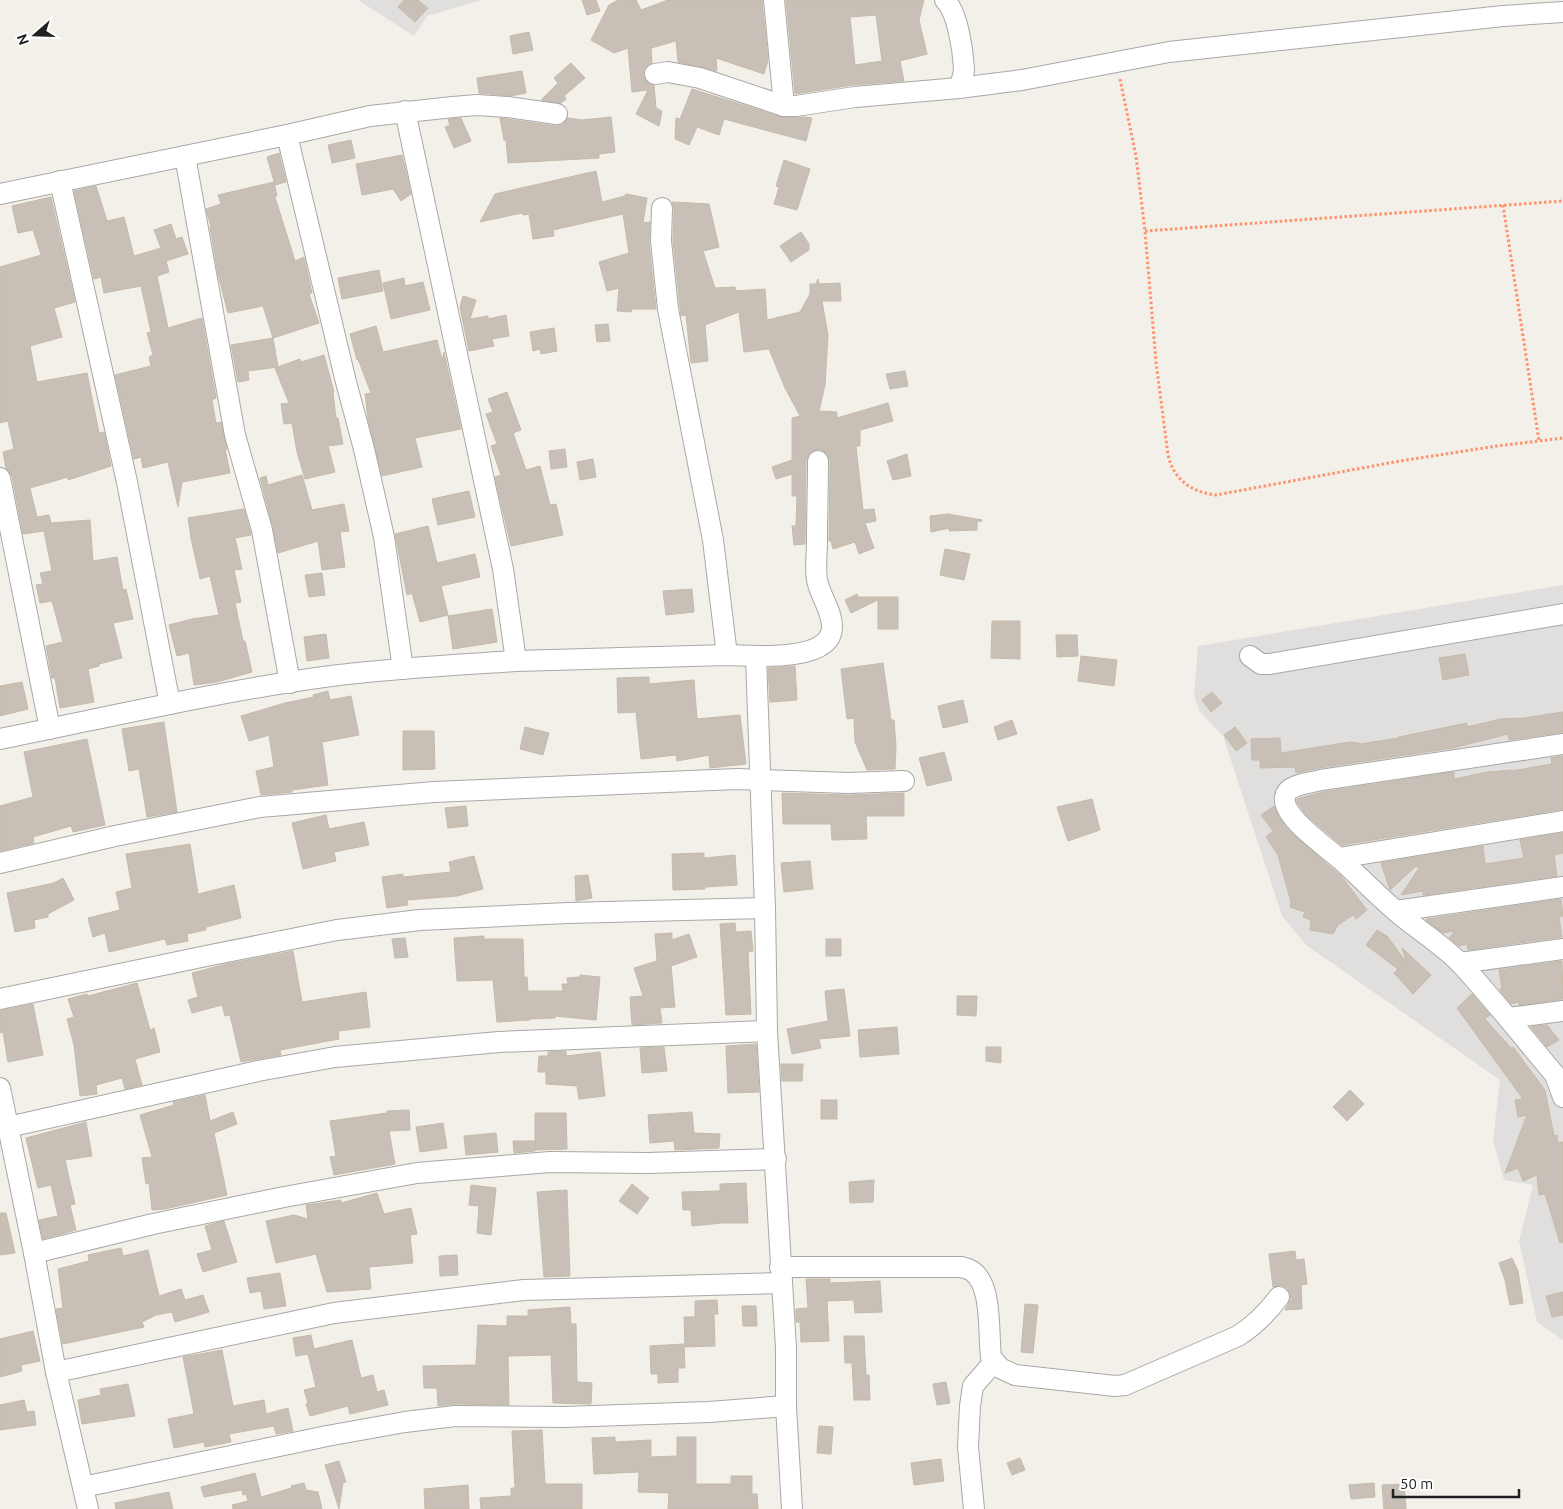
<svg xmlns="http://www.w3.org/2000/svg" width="1563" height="1509" font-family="Ubuntu,sans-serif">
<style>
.residential{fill:#e0dfde}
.building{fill:#c8c0b6;stroke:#c6baa8;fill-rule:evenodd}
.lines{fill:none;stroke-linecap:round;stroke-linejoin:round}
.minor-casing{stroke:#a8a8a8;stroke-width:22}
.path{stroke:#ff926c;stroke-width:3;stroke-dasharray:2.5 2.5;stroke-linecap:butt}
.minor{stroke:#fff;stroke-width:20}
</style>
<rect width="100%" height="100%" fill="#f2f0e8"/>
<g class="residential">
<polygon points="358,0 482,0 427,16 414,36"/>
<polygon points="1563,585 1563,1340 1537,1322 1519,1241 1533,1185 1504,1180 1493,1140 1500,1080 1306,945 1282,916 1223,736 1200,712 1194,696 1198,646"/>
</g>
<g class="building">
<polygon points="404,0 418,0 428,8 415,22 398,7"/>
<polygon points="582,0 596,0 600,11 587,15"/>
<polygon points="618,0 636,0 641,10 668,0 762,0 768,60 764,74 716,58 717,71 678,62 676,41 651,48 652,63 644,69 643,75 646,82 654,85 656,108 662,111 659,126 636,114 648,90 632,92 628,48 614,53 591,40 609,5"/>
<path d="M786,0H924L919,20L927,54L900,61L904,81L853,85L795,94ZM876,15L882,61L855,65L850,17Z"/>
<polygon points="529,32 533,50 513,54 510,36"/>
<polygon points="571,63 585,78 564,96 566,99 561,103 541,100 558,83 554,78"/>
<polygon points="522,71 526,93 511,96 479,93 477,78"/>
<polygon points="692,89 781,117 805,117 812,118 806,141 724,119 719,135 697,127 689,145 675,139 676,118 680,119"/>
<polygon points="611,117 615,152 599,154 599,158 508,163 506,140 504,140 500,118 556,126 562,125 568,118 582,120"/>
<polygon points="461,118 471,141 454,148 445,127 450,125 448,119"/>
<polygon points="351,140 355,158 332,163 328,145"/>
<polygon points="279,153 286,182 275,185 267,157"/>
<polygon points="402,155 411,194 401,201 393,189 362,195 356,164"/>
<polygon points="784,160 810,169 797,210 774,204 779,187 776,186"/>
<polygon points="596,171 602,202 625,196 626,194 647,198 643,223 650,222 649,242 656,309 632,309 631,312 617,311 619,288 607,291 599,262 629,253 623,214 553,230 554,236 533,239 529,214 523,215 522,213 480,222 495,194"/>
<polygon points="274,182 277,196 275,197 295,261 304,257 312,293 309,294 319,323 273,338 278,367 248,371 249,380 238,382 231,345 273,338 263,306 228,313 218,274 210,227 211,227 206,209 221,204 218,195"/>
<polygon points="96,186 107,221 124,217 134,256 161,248 154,230 171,224 176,239 182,237 188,254 166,261 169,272 157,276 168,328 202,318 216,398 212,400 216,423 221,422 227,449 225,449 230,473 182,482 178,507 168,462 143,468 141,457 134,459 115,375 151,366 149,357 153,355 147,333 151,332 141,286 104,293 101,277 94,279 74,191"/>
<polygon points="51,197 75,302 54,308 62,337 30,346 37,382 87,373 99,433 104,432 111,466 68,480 68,477 30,488 37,517 49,515 51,523 90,520 93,561 117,557 123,590 126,589 133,619 113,623 122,658 99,664 99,666 88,669 94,702 60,708 55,678 52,678 46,646 63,642 52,601 40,603 36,585 43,584 40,573 52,571 44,531 23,534 12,476 6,468 3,452 14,449 8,421 0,423 0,267 41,255 33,230 18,233 12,206"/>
<polygon points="672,202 709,204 719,247 703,251 715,288 735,287 736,291 765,289 767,320 800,312 810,294 810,284 816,284 818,279 819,284 840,283 841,301 822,301 828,335 825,385 819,411 837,412 837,418 888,403 893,421 860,430 860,446 856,446 863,510 874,509 876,521 865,523 874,548 859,554 855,542 833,549 831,541 829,541 830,461 828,455 824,451 819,449 812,451 808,455 806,460 805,544 794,545 792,526 796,526 797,496 792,496 792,474 776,479 772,467 792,460 792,418 800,416 785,388 769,349 744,352 739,312 705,325 708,361 691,363 686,315 681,316 680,307 673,241 674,208"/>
<polygon points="801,232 809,244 809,250 791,262 780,246"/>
<polygon points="379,270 383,291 342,299 338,278"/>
<polygon points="404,278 405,286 423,282 430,310 391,319 383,283"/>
<polygon points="463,296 476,300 470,319 488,316 488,319 506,315 509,336 492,339 494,346 469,351 460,307"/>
<polygon points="608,324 610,341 597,342 595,325"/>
<polygon points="376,326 383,352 437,340 442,360 444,352 461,429 415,438 422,467 382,476 368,419 365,394 371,393 358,359 357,360 350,334"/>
<polygon points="554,328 557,351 541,354 540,349 533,351 530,332"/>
<polygon points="324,355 334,392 333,393 336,418 338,418 343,444 328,446 335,472 305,479 297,452 292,423 284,424 281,404 289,403 275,368 300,359 301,362"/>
<polygon points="905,371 908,386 890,389 886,374"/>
<polygon points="507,392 521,430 513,433 526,470 540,466 550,505 556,504 563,535 511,546 495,477 501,475 491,446 497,444 486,414 493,412 488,399"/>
<polygon points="565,449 567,467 551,469 549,451"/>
<polygon points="907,454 911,476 893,480 887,461"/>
<polygon points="593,459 596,477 580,480 577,462"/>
<polygon points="302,475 312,510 344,504 349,531 340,532 345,567 322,570 318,541 278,553 273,527 260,478 266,476 268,485"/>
<polygon points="469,491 475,517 438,525 432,499"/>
<polygon points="244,509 251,535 235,538 242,569 234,570 241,602 235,603 243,641 245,641 252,672 217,682 194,685 189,653 177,656 169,625 192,619 219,615 210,576 200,579 191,538 188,518"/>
<polygon points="948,514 982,520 982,521 977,522 977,530 949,531 950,528 931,532 930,516"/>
<polygon points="428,526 437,563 475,554 480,577 441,586 448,615 420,622 412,593 407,595 395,534"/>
<polygon points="945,549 970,554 964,580 940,575"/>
<polygon points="322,573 325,595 309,597 305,575"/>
<polygon points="692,589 694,612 666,615 663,591"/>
<polygon points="857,594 858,597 898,597 898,629 878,629 878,600 851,613 845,600"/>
<polygon points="492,609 497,642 453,649 448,616"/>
<polygon points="992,621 1020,621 1020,659 991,658"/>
<polygon points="326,634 329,658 307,661 304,637"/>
<polygon points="1056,635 1077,635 1078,656 1057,657"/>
<polygon points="1465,654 1469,675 1443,680 1439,658"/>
<polygon points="1081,656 1117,660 1114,686 1078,681"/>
<polygon points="883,663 891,720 894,720 896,746 895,769 867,770 855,742 854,718 847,719 841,669"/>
<polygon points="795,666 797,700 770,702 768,668"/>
<polygon points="649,677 649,684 694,680 697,719 740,715 746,764 710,768 709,755 677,761 676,755 641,759 636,712 618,713 617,678"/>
<polygon points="22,682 28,709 0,716 0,686"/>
<polygon points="328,691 330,700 351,696 359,735 322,742 328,785 292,790 292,792 261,795 256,771 274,767 269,735 249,741 241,716 285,703 314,697 313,695"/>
<polygon points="1212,692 1222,703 1211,712 1202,700"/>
<polygon points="963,700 968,722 943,728 938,706"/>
<polygon points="1563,712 1563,732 1509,740 1508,734 1453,748 1319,768 1296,773 1295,767 1260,768 1260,760 1252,760 1251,739 1280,738 1281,753 1350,742 1359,743 1360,744 1399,738 1399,737 1467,723 1467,727 1501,719 1524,718"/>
<polygon points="1012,720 1017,734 998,740 994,727"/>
<polygon points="164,722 177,812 147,817 139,769 129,771 122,729"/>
<polygon points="525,727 549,733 543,755 520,749"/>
<polygon points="1235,727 1247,743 1236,751 1224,735"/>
<polygon points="403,731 434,731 435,769 403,770"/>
<polygon points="87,739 105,825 73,832 71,826 33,837 34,843 0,851 0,806 33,797 24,752"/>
<polygon points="944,752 952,780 927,786 919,758"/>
<polygon points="1563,756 1563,809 1342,845 1315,823 1306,815 1297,802 1297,799 1300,798 1323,792 1454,772 1454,779 1488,772 1512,770 1512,771 1552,764 1551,758"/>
<polygon points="782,793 848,795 904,793 904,816 866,816 867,839 832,840 831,824 783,824"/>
<polygon points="1092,799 1100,830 1068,841 1057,807"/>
<polygon points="466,806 468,826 448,828 445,808"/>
<polygon points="1274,806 1280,819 1288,830 1342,877 1367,910 1356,919 1353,915 1338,925 1333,934 1310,930 1311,920 1303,917 1305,912 1290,907 1291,902 1278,855 1266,837 1273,831 1261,815"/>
<polygon points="326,815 329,829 364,822 369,845 334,852 336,861 303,869 292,823"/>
<polygon points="1563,833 1563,853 1554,855 1557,876 1423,895 1423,891 1401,895 1419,868 1416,866 1390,890 1381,863 1483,846 1485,864 1524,858 1520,840"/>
<polygon points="190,844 198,894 234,885 241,918 206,927 206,930 187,934 188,941 167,945 165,939 109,952 105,933 93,937 88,918 120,910 116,892 132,888 126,854"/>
<polygon points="704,853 704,858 735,855 737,885 705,887 705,889 673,890 672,854"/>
<polygon points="474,856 483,889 457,896 407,900 408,905 387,908 382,877 403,874 403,877 451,872 449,862"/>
<polygon points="810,861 813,889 784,892 781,863"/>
<polygon points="588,875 592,898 576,901 575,876"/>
<polygon points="63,878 74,900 48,914 48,917 34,920 35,928 15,932 7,893 54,883"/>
<polygon points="1561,899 1563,916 1559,917 1562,937 1468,950 1467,944 1459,946 1449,938 1455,931 1443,933 1427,921 1427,919"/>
<polygon points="735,923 736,932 751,931 753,951 748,952 751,1014 726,1015 720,924"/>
<polygon points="1377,930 1387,936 1407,963 1402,948 1431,975 1413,994 1394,973 1398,969 1366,945"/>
<polygon points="672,933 672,940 689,934 697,957 671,966 675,1007 660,1008 662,1023 632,1025 630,997 643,996 634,968 657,961 655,934"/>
<polygon points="484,936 484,939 523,939 524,977 527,977 528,991 563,991 562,984 568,984 567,978 580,977 580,975 600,977 596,1020 555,1016 555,1018 530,1019 530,1020 497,1022 493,980 457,981 454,938"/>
<polygon points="405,938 408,957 395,958 392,939"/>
<rect x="826" y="939" width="15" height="17"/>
<polygon points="293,951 302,1002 366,992 370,1027 338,1031 339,1039 280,1050 281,1055 241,1062 230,1015 225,1016 222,1005 192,1013 188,1000 198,997 192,973 226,964"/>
<polygon points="1562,961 1563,999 1519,1005 1519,1002 1511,1004 1499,989 1502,989 1499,970"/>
<polygon points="137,983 150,1030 154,1028 160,1052 135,1059 142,1085 125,1089 122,1078 96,1085 97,1094 80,1096 74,1045 67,1019 74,1017 68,999 87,994 88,996"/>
<polygon points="844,989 850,1036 819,1039 821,1048 792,1054 787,1029 828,1021 825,991"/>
<polygon points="1472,994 1490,1015 1485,1019 1511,1048 1513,1047 1545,1090 1554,1136 1557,1135 1558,1143 1563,1142 1563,1242 1560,1243 1545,1194 1539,1195 1537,1175 1523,1181 1518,1168 1505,1173 1527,1115 1518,1117 1515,1100 1523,1099 1457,1008"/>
<polygon points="957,996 977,996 976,1016 957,1015"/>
<polygon points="33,1004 43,1055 8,1062 3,1032 0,1033 0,1011"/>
<polygon points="1547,1025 1559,1040 1547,1047 1531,1027"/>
<polygon points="897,1027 899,1054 860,1057 858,1030"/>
<polygon points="756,1044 759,1092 728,1093 726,1046"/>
<polygon points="664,1047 667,1071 642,1073 640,1048"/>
<polygon points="986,1047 1001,1047 1001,1063 986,1061"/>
<polygon points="566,1051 566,1056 600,1052 605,1096 579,1099 577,1086 546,1084 546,1072 538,1072 539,1056 548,1056 548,1052"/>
<polygon points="781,1064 803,1064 802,1081 782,1081"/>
<polygon points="1350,1090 1364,1104 1347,1121 1333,1107"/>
<polygon points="205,1095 210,1121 233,1112 237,1124 214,1133 227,1195 165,1209 152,1210 149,1183 146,1184 142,1158 152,1157 140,1115 174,1105 173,1102"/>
<rect x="821" y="1100" width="16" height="19"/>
<polygon points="409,1110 410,1130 389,1131 395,1164 334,1175 330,1157 336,1156 330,1121 387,1113 387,1111"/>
<polygon points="692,1112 694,1133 720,1134 719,1148 675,1150 674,1141 650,1143 648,1115"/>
<polygon points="535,1113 566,1113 567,1149 535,1150"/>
<polygon points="86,1122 92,1156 65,1160 75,1204 70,1205 76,1230 43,1239 39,1220 58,1216 51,1185 38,1188 26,1138"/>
<polygon points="443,1123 447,1148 420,1152 416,1127"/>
<polygon points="496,1133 498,1152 466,1155 464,1136"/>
<polygon points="513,1141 535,1141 535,1151 514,1153"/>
<polygon points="874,1180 873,1202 850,1203 849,1182"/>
<polygon points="746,1183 748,1223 722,1223 692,1226 691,1210 683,1210 682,1192 720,1191 720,1184"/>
<polygon points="632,1184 649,1198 637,1214 619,1201"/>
<polygon points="471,1185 496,1188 491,1235 477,1233 479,1206 469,1205"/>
<polygon points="567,1190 570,1276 544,1277 537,1192"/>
<polygon points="377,1193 384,1214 411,1208 417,1234 410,1235 413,1263 369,1267 371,1289 327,1292 316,1254 276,1263 266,1221 294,1215 308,1219 306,1205 341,1200 341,1203"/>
<polygon points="0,1213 6,1213 15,1253 0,1255"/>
<polygon points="224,1221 237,1262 203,1272 197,1254 212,1250 205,1226"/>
<polygon points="121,1248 123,1256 148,1250 159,1296 181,1289 185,1300 203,1295 209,1312 175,1322 172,1312 156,1315 142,1322 144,1327 63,1344 56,1309 63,1308 58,1269 89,1261 88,1255"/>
<polygon points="1295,1251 1296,1260 1304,1259 1307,1284 1301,1285 1302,1309 1285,1310 1291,1299 1290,1293 1287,1288 1281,1285 1273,1287 1269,1254"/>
<polygon points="457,1255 458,1275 440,1276 439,1256"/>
<polygon points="1512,1258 1518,1271 1523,1303 1510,1305 1505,1280 1499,1263"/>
<polygon points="280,1273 286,1306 264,1309 261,1291 250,1293 247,1278"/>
<polygon points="806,1279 830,1279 830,1283 880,1281 882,1312 855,1313 854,1300 827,1301 829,1341 801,1342 800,1322 796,1322 796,1309 808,1308"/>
<polygon points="1563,1292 1563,1315 1552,1317 1546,1296"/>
<polygon points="717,1300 718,1314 714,1314 715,1346 685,1347 684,1317 695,1317 695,1301"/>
<polygon points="1025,1304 1038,1305 1033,1353 1021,1352"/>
<polygon points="742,1306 756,1306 757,1326 743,1326"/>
<polygon points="570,1307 571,1324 576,1324 577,1382 592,1383 591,1404 553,1403 551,1355 508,1356 509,1405 455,1404 438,1406 437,1388 424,1388 423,1366 476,1365 478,1325 507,1326 507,1316 528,1316 528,1310"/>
<polygon points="33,1331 40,1361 21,1365 22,1371 0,1377 0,1339"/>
<polygon points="311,1335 314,1349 352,1340 361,1378 373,1375 377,1392 384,1390 388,1405 350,1414 348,1406 310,1416 306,1404 308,1403 304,1390 316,1387 308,1354 296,1356 293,1338"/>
<polygon points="844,1336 864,1336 866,1375 869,1375 870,1400 854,1400 852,1363 845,1363"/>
<polygon points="684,1344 685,1368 678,1368 678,1382 658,1383 658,1374 651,1374 650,1346"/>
<polygon points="222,1350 233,1406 264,1400 266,1414 288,1408 293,1431 276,1434 274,1426 229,1434 231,1442 205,1447 204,1442 174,1448 168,1419 194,1414 183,1357"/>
<polygon points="946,1382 950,1403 937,1405 933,1384"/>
<polygon points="128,1384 135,1416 82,1424 78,1400 101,1395 100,1389"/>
<polygon points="24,1400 27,1412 34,1411 36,1425 0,1430 0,1405"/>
<polygon points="819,1426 833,1427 831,1454 817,1453"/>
<polygon points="542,1430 545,1484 582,1484 582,1509 481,1509 480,1498 511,1496 511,1488 515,1488 512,1431"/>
<polygon points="615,1437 615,1442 651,1440 651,1457 677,1456 677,1437 696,1437 696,1484 731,1484 731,1476 752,1476 752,1494 757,1494 758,1509 668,1509 669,1493 638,1492 639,1472 594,1474 592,1438"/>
<polygon points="1020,1458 1025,1470 1012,1475 1007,1463"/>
<polygon points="941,1459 944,1481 914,1485 911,1463"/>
<polygon points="339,1461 346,1482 343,1483 339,1509 325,1465"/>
<polygon points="255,1473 261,1497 292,1488 291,1486 304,1483 306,1490 318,1492 322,1509 233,1509 232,1505 248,1501 246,1494 243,1495 242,1490 204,1497 201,1487"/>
<polygon points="1374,1483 1375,1497 1351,1499 1349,1485"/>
<polygon points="1404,1484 1406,1509 1384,1509 1382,1485"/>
<polygon points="468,1485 469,1509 425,1509 424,1489"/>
<polygon points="169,1492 173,1509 116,1509 115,1503"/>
</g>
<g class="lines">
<g class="minor-casing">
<g id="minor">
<polyline points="774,0 784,106"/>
<path d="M945,0C958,13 963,51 964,69C964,75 961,82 959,88"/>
<polyline points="655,74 668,72 700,78 784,106 796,106 855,97 959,88 1022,80 1169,52 1503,16 1563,12"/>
<path d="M405,111L503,569L516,661L727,655C751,656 832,663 832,627C832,610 820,596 817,580C815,567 817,554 817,541C817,514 818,488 818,461"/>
<polyline points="185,156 235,435 262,530 290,683"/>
<polyline points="60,181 127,482 170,704"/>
<polyline points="0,194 287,135"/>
<polyline points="662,208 661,241 668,309 713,540 727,655"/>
<polyline points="0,478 50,729"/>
<polyline points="1250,656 1261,664 1270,664 1563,614"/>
<polyline points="756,657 765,908 767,1031 786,1348 786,1406 792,1509"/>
<polyline points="403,669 384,537 364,449 346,382 287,135 370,116 453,107 477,105 507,107 557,114"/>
<path d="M0,739C109,717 220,691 331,676C392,668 454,665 516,661"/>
<path d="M1563,744L1321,780C1311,783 1287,784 1285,797C1281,817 1328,848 1341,860C1360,877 1378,896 1397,912C1418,930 1443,945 1462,965C1494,1000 1524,1038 1555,1075L1563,1097"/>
<polyline points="1339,858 1563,821"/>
<polyline points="0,863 115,836 260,807 434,792 737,779 848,783 904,781"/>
<polyline points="1396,911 1563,887"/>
<polyline points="1460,963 1563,949"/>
<polyline points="0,999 211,955 337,930 420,920 568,913 765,908"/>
<polyline points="1508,1018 1563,1011"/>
<polyline points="0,1088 34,1253 56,1372 88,1509"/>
<polyline points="8,1127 258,1071 335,1057 499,1042 767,1031"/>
<polyline points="34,1253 153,1224 284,1197 417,1173 550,1162 648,1163 776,1159"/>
<path d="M780,1267H961C965,1268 969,1269 972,1271C993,1285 988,1335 991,1357L1000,1368L1015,1375L1115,1386L1125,1385L1238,1336C1255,1325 1267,1313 1279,1297"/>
<polyline points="56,1372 334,1313 524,1290 781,1283"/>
<polyline points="83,1487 327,1436 405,1422 455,1416 564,1417 709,1412 786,1406"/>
<polyline points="974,1509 968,1447 970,1406 973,1386 994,1362"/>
</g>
</g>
<g class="path">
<path d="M1120,79L1136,156L1145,231L1156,362L1168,455C1174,480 1191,492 1216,495L1400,461L1497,446L1563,438"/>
<polyline points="1503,205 1539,441"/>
<polyline points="1145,231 1563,201"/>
</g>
<use href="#minor" class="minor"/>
</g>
<g transform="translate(35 35) rotate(250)" stroke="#ffffff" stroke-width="4" paint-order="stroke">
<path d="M0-4L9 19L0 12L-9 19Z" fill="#212121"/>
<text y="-8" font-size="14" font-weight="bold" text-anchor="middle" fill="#212121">N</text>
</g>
<path d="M1393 1489v8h126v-8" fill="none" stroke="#212121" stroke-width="2.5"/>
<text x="1400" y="1489" font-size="15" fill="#212121" stroke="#ffffff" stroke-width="4" paint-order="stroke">50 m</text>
</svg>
